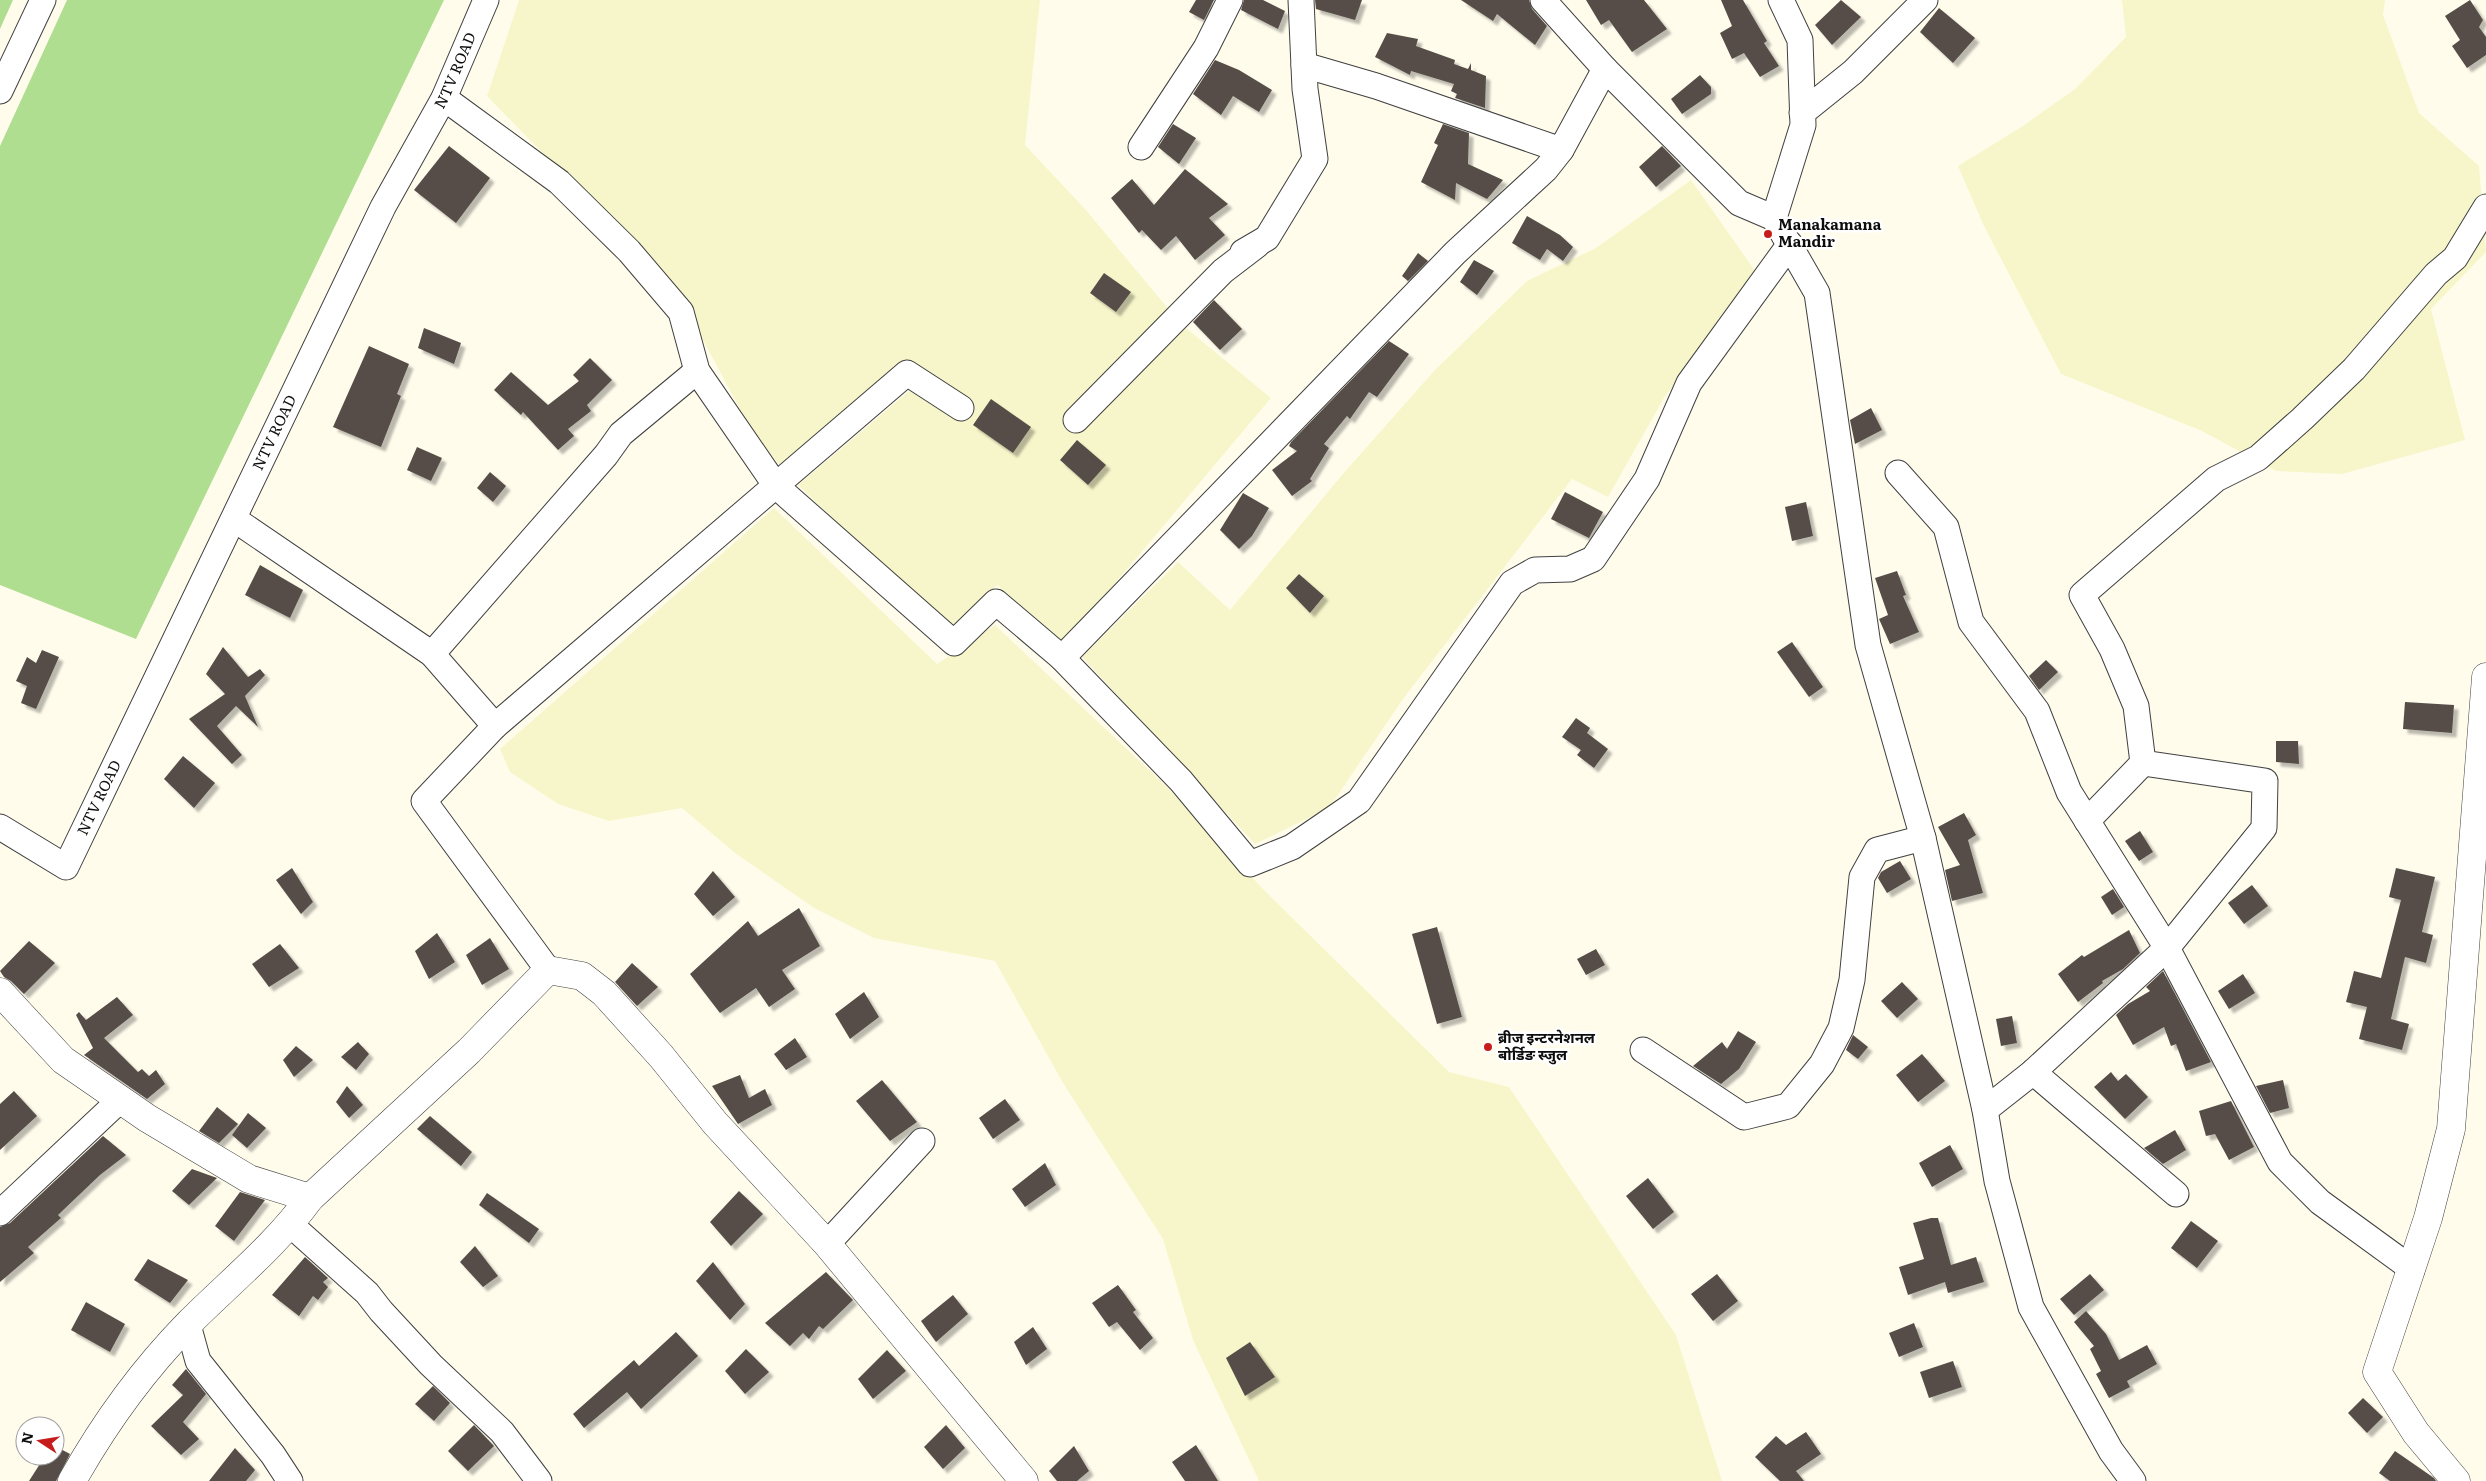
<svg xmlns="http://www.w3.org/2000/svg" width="2486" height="1481" font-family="Literata,'Noto Sans Devanagari',serif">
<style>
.farmland{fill:#f7f6ca}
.forest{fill:#b0de91}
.building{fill:#564e48;filter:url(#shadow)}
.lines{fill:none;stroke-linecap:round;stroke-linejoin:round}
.minor-casing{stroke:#404040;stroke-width:27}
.tertiary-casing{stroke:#404040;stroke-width:29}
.minor{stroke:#fff;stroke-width:25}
.tertiary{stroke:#fff;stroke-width:28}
.poi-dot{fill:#c61d1c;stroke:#fff;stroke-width:2}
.labels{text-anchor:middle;stroke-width:5;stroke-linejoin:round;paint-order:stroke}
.street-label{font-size:15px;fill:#0d0d0d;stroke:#fff}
.poi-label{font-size:15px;font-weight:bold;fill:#0d0d0d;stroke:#fff;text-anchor:start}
</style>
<defs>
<filter id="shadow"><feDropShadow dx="4.5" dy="4.5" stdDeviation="1" flood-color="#0004"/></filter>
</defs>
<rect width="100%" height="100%" fill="#fffcec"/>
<g class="farmland">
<polygon points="519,0 1040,0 1025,145 1085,209 1181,324 1271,398 1065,643 997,585 949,629 798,485 915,386 909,364 780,466 749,426 702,338 667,281 487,96"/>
<polygon points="2122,0 2385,0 2383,15 2419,113 2479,166 2486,252 2431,309 2465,440 2342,474 2276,471 2202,431 2061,374 1983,224 1958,166 2023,126 2075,89 2126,37"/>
<polygon points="1691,180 1756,272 1664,398 1608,497 1572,479 1403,699 1329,808 1255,844 1082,657 1178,562 1230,610 1342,475 1434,371 1527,281 1596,248"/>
<polygon points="774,508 937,664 995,625 1165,785 1265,891 1449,1072 1509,1087 1676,1335 1722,1481 1259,1481 1193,1340 1163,1239 1063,1083 995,961 874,938 814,908 735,853 682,808 609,821 558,804 510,772 500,749"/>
</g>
<g class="forest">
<polygon points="0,0 13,0 0,29"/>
<polygon points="67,0 444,0 136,639 0,585 0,146"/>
</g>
<g class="building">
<polygon points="1196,0 1214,0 1204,20 1189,12"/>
<polygon points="1244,0 1263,0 1285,11 1278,29 1241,10"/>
<polygon points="1315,0 1362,0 1355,20 1316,9"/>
<polygon points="1461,0 1529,0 1532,9 1547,26 1535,45 1497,14 1493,21"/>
<polygon points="1586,0 1644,0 1667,29 1632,52 1609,20 1601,25"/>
<polygon points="1721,0 1743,0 1767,41 1764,43 1779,66 1760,77 1744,53 1732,59 1720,33 1732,26"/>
<polygon points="1841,0 1861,17 1832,45 1815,25"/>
<polygon points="2470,0 2483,20 2479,27 2486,37 2486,55 2467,68 2452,46 2460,40 2445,16"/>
<polygon points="1939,8 1975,38 1953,63 1920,32"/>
<polygon points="1387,33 1418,39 1416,46 1455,60 1454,64 1468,69 1471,63 1471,70 1486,76 1485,108 1455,98 1457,94 1451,91 1454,84 1411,71 1410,75 1375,57"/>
<polygon points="1215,60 1239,70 1272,90 1259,112 1233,96 1221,115 1193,94"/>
<polygon points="1700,75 1711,87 1711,94 1682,114 1671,99"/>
<polygon points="1173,124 1196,138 1179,164 1158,147"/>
<polygon points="1443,124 1469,133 1468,164 1503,180 1487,199 1456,183 1455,200 1421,182 1438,145 1434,143"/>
<polygon points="449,146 490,178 456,223 414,190"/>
<polygon points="1662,146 1681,166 1656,187 1639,167"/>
<polygon points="1185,169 1228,204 1209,218 1225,235 1195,260 1176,236 1161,250 1142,230 1139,233 1111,198 1132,179 1154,205"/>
<polygon points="1527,216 1560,235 1573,247 1563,261 1547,249 1540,260 1512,243"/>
<polygon points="1418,253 1428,261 1408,281 1402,276"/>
<polygon points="1474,260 1494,271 1477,295 1460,282"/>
<polygon points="1104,273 1131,292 1116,312 1090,293"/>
<polygon points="1214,300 1242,329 1220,350 1193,322"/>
<polygon points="424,328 461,343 454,364 418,348"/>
<polygon points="1389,341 1409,354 1377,397 1369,392 1350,419 1347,416 1324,444 1329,448 1310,479 1312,481 1292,496 1272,470 1297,451 1289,446 1291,442"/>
<polygon points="369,346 409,364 397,394 401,396 381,447 333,427"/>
<polygon points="590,358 612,380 587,405 591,411 568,429 574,436 558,450 523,412 521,415 494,390 511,372 548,405 579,381 573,375"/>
<polygon points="991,399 1031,427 1013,453 973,425"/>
<polygon points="1871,408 1882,430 1855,444 1850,420"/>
<polygon points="1077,440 1106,465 1088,485 1060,460"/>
<polygon points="417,447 442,458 431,481 407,470"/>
<polygon points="490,472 506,486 493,502 477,488"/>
<polygon points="1565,492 1603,512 1589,538 1551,519"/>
<polygon points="1243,493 1269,508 1252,536 1239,549 1220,530"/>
<polygon points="1806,502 1813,536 1792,541 1785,507"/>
<polygon points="260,565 303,590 290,618 245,595"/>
<polygon points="1897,571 1906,595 1903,596 1919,632 1890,644 1879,619 1888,615 1875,578"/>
<polygon points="1299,574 1324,596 1310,613 1286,588"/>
<polygon points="1792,642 1823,687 1809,697 1777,652"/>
<polygon points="223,647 248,677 260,669 265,675 245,696 258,727 236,706 217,726 242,755 232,764 189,719 225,694 206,674"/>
<polygon points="42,650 59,657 36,709 21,703 27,686 16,681 27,657 36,663"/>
<polygon points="2046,660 2058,672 2039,690 2029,676"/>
<polygon points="2405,702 2454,705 2452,733 2403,729"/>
<polygon points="1576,718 1590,728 1587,733 1608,749 1594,768 1577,755 1581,750 1562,737"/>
<polygon points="2276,741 2298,741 2299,764 2276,762"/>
<polygon points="183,756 215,783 194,808 164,779"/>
<polygon points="1964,813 1976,835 1968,840 1983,893 1952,901 1945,870 1960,865 1938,827"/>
<polygon points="2140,831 2153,852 2139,861 2125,841"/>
<polygon points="1900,861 1911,879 1887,893 1878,878 1881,872"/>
<polygon points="292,868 313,902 301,914 276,880"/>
<polygon points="2396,868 2435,877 2422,932 2433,935 2426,963 2405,957 2391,1019 2409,1024 2402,1050 2359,1039 2367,1007 2346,1002 2354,971 2381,978 2401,900 2389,897"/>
<polygon points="713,871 735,897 713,916 694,894"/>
<polygon points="2252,885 2268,906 2244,924 2228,903"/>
<polygon points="2113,889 2124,907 2112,915 2101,897"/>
<polygon points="799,908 820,946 782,970 795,989 769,1007 756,988 720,1013 690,974 748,921 758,936"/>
<polygon points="1437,927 1462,1017 1437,1024 1412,934"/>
<polygon points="2129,930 2140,953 2123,969 2102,981 2103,983 2078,1002 2058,974 2082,955 2084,957"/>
<polygon points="437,933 455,962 429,979 415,951"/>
<polygon points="490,938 509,969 482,985 466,955"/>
<polygon points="29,941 55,963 24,994 11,981 4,977 0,971"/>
<polygon points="280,944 299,968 269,987 252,964"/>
<polygon points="1596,949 1605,965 1586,975 1577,959"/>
<polygon points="632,963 658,987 637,1006 615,982"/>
<polygon points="2163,971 2211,1062 2186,1071 2176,1044 2171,1046 2164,1027 2133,1045 2116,1015 2128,1004 2150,991 2146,987"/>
<polygon points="2243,974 2255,993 2229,1009 2218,991"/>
<polygon points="1902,982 1918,999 1897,1018 1881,1001"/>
<polygon points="864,992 879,1017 850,1039 835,1014"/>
<polygon points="117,997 133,1015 104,1038 138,1072 142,1069 149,1076 156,1070 165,1084 147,1099 84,1055 93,1048 76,1015 79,1012 86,1020"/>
<polygon points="2012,1016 2017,1043 2001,1046 1996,1019"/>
<polygon points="1738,1031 1756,1042 1739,1069 1721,1084 1693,1066 1722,1042 1727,1049"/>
<polygon points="1853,1035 1868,1047 1858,1059 1846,1050"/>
<polygon points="795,1038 807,1057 786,1070 774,1054"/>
<polygon points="358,1042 369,1054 356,1070 341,1057"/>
<polygon points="296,1046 313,1060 294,1077 283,1060"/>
<polygon points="1922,1054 1945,1081 1918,1102 1896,1075"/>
<polygon points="2111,1072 2118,1081 2126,1074 2148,1097 2125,1119 2094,1087"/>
<polygon points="740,1075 749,1098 765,1089 772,1105 738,1124 712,1086"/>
<polygon points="882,1080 917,1122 890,1141 856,1101"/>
<polygon points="2283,1080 2289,1108 2270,1113 2256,1086"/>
<polygon points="347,1086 363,1105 349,1118 336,1102"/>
<polygon points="14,1091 37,1116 0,1150 0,1104"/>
<polygon points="1005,1099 1020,1120 993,1139 979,1118"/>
<polygon points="2231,1101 2254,1147 2229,1160 2215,1134 2206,1136 2199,1111"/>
<polygon points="217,1107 238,1124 219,1143 199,1131"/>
<polygon points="248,1113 266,1128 247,1148 232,1135"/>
<polygon points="430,1116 472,1152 461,1166 417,1129"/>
<polygon points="2175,1130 2186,1150 2163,1164 2144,1148"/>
<polygon points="103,1136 126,1155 100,1175 58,1215 61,1218 28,1247 34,1253 0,1282 0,1227 10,1223"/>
<polygon points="1950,1145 1963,1169 1932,1187 1919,1163"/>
<polygon points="1045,1163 1056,1185 1025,1207 1012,1189"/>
<polygon points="192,1169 217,1178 189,1205 172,1191"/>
<polygon points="1648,1178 1674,1212 1653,1229 1626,1196"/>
<polygon points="739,1191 763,1214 731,1246 710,1222"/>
<polygon points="240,1192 265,1200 234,1241 215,1226"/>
<polygon points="487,1193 539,1229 529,1243 479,1205"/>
<polygon points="1931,1218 1938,1218 1951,1265 1976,1257 1984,1282 1948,1293 1945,1282 1908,1295 1899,1267 1924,1259 1913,1223"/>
<polygon points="2191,1221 2218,1241 2197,1268 2171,1248"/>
<polygon points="475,1246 498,1276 483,1287 460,1262"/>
<polygon points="305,1257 328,1278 323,1282 328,1287 318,1300 313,1296 299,1316 272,1295"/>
<polygon points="148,1259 188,1280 170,1303 134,1280"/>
<polygon points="713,1262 745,1304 730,1320 696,1281"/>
<polygon points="826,1272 853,1300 823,1329 819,1326 809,1339 803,1333 790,1346 765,1323"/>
<polygon points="1717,1274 1738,1301 1713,1321 1691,1294"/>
<polygon points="2090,1274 2104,1290 2074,1315 2060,1299"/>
<polygon points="1118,1285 1136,1310 1133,1312 1153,1338 1140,1350 1117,1322 1109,1327 1092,1303"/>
<polygon points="953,1295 968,1314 936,1342 921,1321"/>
<polygon points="86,1302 125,1324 110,1352 71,1330"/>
<polygon points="2086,1311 2106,1334 2119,1360 2147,1345 2157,1364 2127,1381 2130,1387 2109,1398 2096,1374 2101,1371 2090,1349 2094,1346 2074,1322"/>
<polygon points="1914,1323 1923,1347 1899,1357 1889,1333"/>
<polygon points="1033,1327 1047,1349 1026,1365 1014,1342"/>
<polygon points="676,1332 698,1356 641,1409 627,1392 584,1428 573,1414 634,1360 639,1366"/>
<polygon points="1250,1342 1275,1377 1245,1396 1226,1358"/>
<polygon points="746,1349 769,1372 745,1394 725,1371"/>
<polygon points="887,1350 906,1371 873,1399 858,1379"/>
<polygon points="1953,1361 1962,1387 1929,1398 1920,1372"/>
<polygon points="186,1369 206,1394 183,1422 199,1439 181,1455 151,1426 183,1395 172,1385"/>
<polygon points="433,1386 450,1403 434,1421 415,1404"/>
<polygon points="2363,1398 2383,1417 2367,1433 2348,1413"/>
<polygon points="474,1425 494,1446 468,1471 448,1451"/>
<polygon points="946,1425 965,1448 943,1469 924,1447"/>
<polygon points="1806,1432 1821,1454 1796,1471 1804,1481 1780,1481 1755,1457 1776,1436 1786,1445"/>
<polygon points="1196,1445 1218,1481 1185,1481 1172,1462"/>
<polygon points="55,1446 70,1454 56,1481 29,1481 45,1456 55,1456"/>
<polygon points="1074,1446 1089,1471 1077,1481 1057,1481 1049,1471"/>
<polygon points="235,1448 255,1470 246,1481 209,1481"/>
<polygon points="2395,1451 2434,1478 2436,1481 2390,1481 2379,1473"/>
</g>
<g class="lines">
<g class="minor-casing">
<g id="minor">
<polyline points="1543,0 1605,69 1739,203 1774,218"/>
<polyline points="1781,0 1800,40 1803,125 1774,218 1817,293 1868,645 1923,838 1985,1110 1997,1181 2031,1307 2111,1451 2133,1481"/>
<polyline points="1304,65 1376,86 1561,150 1605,69"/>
<polyline points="0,91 43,0"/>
<polyline points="444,98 559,182 629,251 681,312 697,371 776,486 954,643 996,602 1062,658 1181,781 1250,864 1292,847 1359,801 1512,583 1535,570 1570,569 1593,559 1647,479 1689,383 1790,244"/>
<polyline points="1802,113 1853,72 1925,0"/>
<polyline points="1141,147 1206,48 1230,0"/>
<polyline points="1243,252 1267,238 1315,159 1305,89 1301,0"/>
<polyline points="1076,420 1223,271 1257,245"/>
<polyline points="1898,473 1946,527 1971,622 2037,711 2069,792 2167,948 2033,1072 1985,1110"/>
<polyline points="234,519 432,654 495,726"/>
<polyline points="432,654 606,455 621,434 697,371"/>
<polyline points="1062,658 1455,253 1546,169 1561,150"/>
<polyline points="2143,763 2265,781 2264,828 2167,948 2280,1162 2320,1202 2412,1269"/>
<polyline points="2087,821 2143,763 2136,706 2112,649 2082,595 2216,479 2258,458 2302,419 2354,369 2436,274 2455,258 2486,207"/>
<path id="s1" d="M0,827L66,867L383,207L444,98L486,0"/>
<polyline points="548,970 424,801 495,726 907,373 961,408"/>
<polyline points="1643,1050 1744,1117 1788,1106 1822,1064 1841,1028 1852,980 1862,877 1877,850 1923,838"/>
<polyline points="2033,1072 2176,1194"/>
<polyline points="0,1213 120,1100"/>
<polyline points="291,1225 367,1293 381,1311 431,1365 502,1432 539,1481"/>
<polyline points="827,1244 922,1141"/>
<polyline points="188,1325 198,1361 273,1455 290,1481"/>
</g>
</g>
<g class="tertiary-casing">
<g id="tertiary">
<polyline points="0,992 63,1060 147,1118 249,1179 310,1198"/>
<path d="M72,1481C104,1424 143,1370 189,1323C230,1282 276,1245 310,1198L469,1051L548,970L582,976L604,993L661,1056L715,1123L827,1244L1024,1481"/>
<polyline points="2456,1481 2416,1433 2377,1372 2428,1218 2451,1129 2486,677"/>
</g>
</g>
<use href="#minor" class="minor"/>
<use href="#tertiary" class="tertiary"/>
</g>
<g class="poi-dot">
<circle cx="1768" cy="234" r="5"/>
<circle cx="1488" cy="1047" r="5"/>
</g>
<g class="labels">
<g class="street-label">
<text dy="5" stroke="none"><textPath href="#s1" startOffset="964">NTV ROAD</textPath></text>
<text dy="5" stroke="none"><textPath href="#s1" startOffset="559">NTV ROAD</textPath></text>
<text dy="5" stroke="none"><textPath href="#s1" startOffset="154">NTV ROAD</textPath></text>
</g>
<g class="poi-label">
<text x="1778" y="230">Manakamana<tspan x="1778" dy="17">Mandir</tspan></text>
<text x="1498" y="1043">ब्रीज इन्टरनेशनल<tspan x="1498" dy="17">बोर्डिङ स्जुल</tspan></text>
</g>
</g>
<g transform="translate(40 1441) rotate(282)"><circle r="24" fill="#ffffff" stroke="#9e9e9e"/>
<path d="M0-4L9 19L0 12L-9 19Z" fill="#c61d1c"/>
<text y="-8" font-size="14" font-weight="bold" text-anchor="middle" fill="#0d0d0d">N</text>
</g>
</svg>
